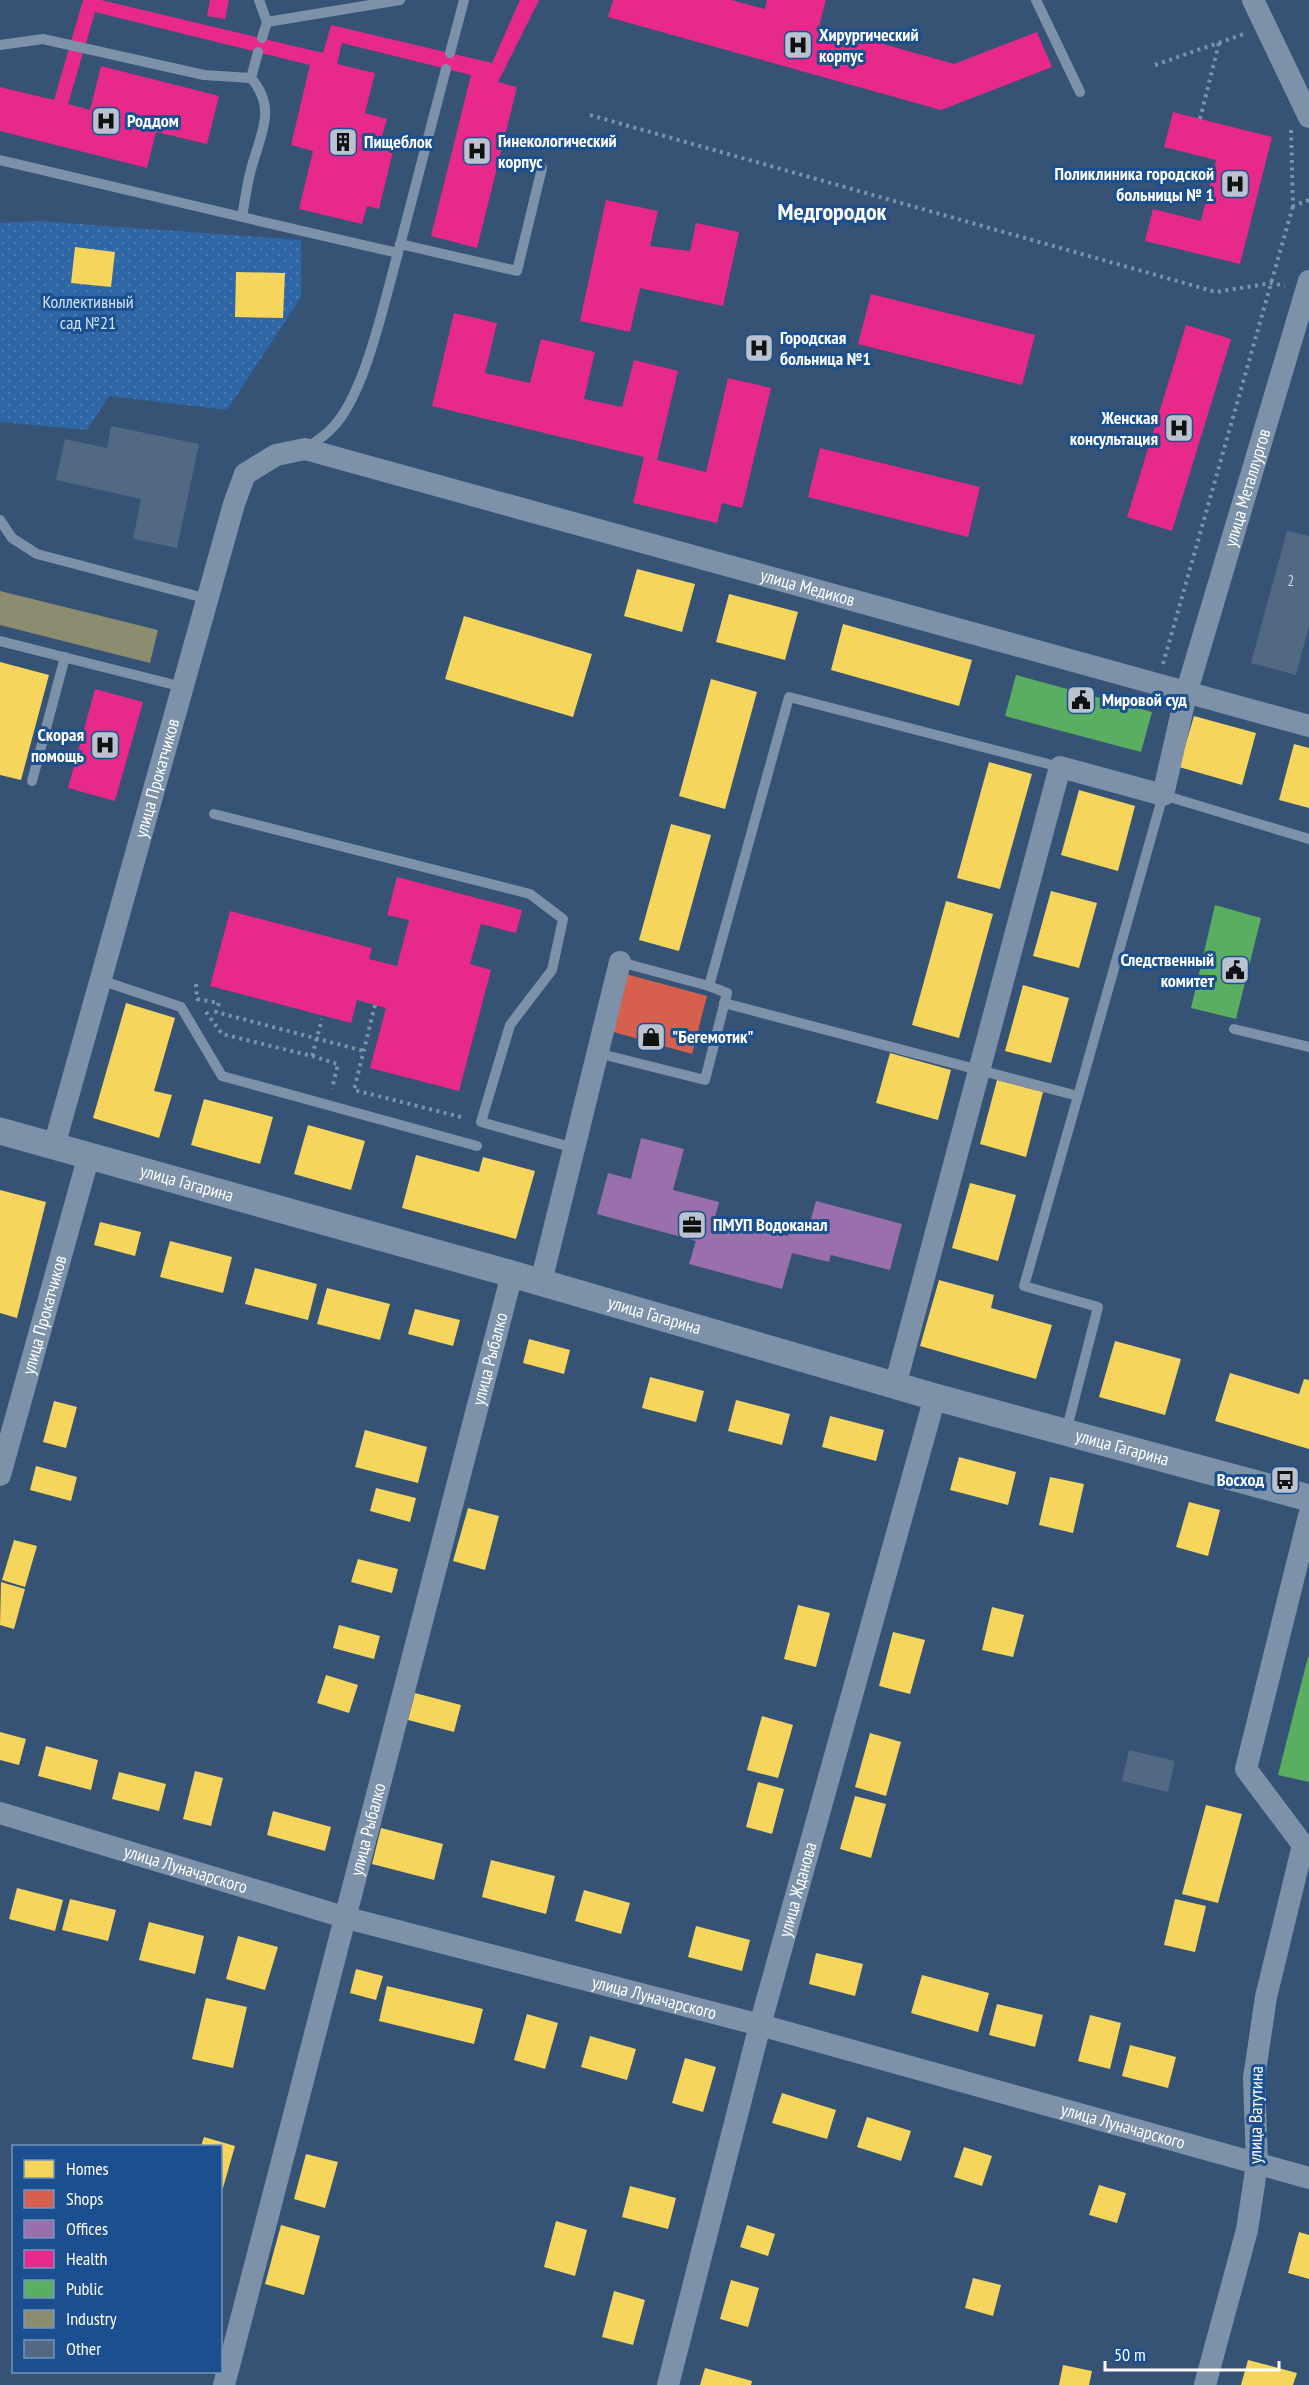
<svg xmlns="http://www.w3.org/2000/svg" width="1309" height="2385" font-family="'PT Sans Narrow',sans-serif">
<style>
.garden{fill:url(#garden-dots)}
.homes{fill:#f6d55c}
.shops{fill:#d6604d}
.offices{fill:#9970ab}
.health{fill:#e7298a}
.public{fill:#5aae61}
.industry{fill:#8c8c6e}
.building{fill:#526984}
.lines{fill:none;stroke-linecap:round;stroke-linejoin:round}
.path{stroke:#7d92a8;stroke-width:4;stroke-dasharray:3 4.5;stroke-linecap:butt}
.service{stroke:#7d92a8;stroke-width:10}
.minor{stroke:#7d92a8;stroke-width:22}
.tertiary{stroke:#7d92a8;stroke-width:27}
.labels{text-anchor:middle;stroke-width:6;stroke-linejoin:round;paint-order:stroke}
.number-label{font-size:15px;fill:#d4dae0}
.poi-label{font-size:18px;font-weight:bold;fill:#fff;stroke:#1b4f8f;text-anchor:start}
.park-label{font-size:18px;fill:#cfe3fa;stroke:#1b4f8f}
.street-label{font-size:18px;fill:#fff;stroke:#1b4f8f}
.district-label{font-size:24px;font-weight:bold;fill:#fff;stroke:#1b4f8f}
</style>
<defs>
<pattern id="garden-dots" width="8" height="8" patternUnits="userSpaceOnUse" patternTransform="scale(1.5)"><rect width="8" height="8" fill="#2f66a5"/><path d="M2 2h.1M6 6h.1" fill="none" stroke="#4e7db2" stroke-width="1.8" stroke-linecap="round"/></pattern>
</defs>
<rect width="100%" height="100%" fill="#365274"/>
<polygon class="garden" points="39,221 301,240 301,297 227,410 109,396 87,430 0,422 0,223"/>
<g class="homes">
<polygon points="75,247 115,252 111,287 71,283"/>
<polygon points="236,272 285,273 283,318 235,317"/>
<polygon points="637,569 695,584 682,632 624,616"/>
<polygon points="729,594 798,612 785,660 716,642"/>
<polygon points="464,616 592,654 573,717 445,679"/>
<polygon points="843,624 972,660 959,706 831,670"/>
<polygon points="0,662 49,675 21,780 0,775"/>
<polygon points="711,679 757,692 725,809 679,796"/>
<polygon points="1194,716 1256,733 1242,785 1179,767"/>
<polygon points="1294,744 1309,748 1309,808 1279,800"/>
<polygon points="989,762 1032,774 1000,889 957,878"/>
<polygon points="1079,790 1135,806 1118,871 1061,855"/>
<polygon points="671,824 711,835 679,951 639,940"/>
<polygon points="1051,891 1097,903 1079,968 1033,956"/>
<polygon points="946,901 993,914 959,1038 912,1025"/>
<polygon points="1023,985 1069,998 1051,1063 1005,1051"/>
<polygon points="126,1003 175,1018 154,1091 172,1095 159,1138 93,1118"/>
<polygon points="890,1053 951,1070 938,1120 876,1103"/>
<polygon points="997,1080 1043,1092 1026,1157 980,1144"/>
<polygon points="204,1099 273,1117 260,1164 191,1145"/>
<polygon points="308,1125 365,1141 351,1190 294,1174"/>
<polygon points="416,1155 479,1172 483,1157 535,1171 516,1239 402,1208"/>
<polygon points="970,1183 1016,1195 998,1261 952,1248"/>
<polygon points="0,1190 46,1202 17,1318 0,1313"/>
<polygon points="100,1222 141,1232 135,1256 94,1245"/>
<polygon points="170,1241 232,1257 223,1293 160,1277"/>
<polygon points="255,1268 317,1284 308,1320 245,1304"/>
<polygon points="939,1280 994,1295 991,1308 1052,1325 1036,1379 920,1346"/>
<polygon points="327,1288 390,1304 380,1340 317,1324"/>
<polygon points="415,1309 460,1320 453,1346 408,1334"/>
<polygon points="529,1339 570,1350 564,1374 523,1363"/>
<polygon points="1115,1341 1181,1359 1165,1415 1099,1397"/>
<polygon points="1230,1373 1299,1394 1304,1379 1309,1380 1309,1449 1215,1421"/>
<polygon points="650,1377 704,1391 696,1422 642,1408"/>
<polygon points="736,1400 790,1414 782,1445 728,1431"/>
<polygon points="54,1401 77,1407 66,1448 43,1442"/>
<polygon points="830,1416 884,1430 876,1461 822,1447"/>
<polygon points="365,1430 427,1447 418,1483 355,1467"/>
<polygon points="959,1457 1016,1472 1008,1505 950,1490"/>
<polygon points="36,1466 77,1477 71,1501 30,1490"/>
<polygon points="1050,1477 1084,1484 1073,1533 1039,1525"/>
<polygon points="376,1488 416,1498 410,1522 370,1511"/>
<polygon points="1189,1502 1220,1510 1208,1556 1176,1547"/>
<polygon points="468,1508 499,1516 485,1570 453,1561"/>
<polygon points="14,1540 37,1546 25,1587 2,1580"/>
<polygon points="358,1559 398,1569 392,1593 351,1582"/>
<polygon points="1,1582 25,1589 14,1629 0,1625"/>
<polygon points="798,1605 830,1613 816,1667 784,1659"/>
<polygon points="992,1607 1024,1615 1013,1657 982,1650"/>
<polygon points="339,1625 380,1636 374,1659 333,1648"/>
<polygon points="893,1632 925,1640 910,1694 879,1686"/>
<polygon points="326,1675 358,1685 349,1713 317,1703"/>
<polygon points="415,1693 461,1705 454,1732 408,1720"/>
<polygon points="762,1716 793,1725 778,1778 747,1770"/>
<polygon points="0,1732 26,1739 19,1765 0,1760"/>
<polygon points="870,1733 901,1742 886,1796 855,1787"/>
<polygon points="46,1746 98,1760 91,1790 38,1776"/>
<polygon points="195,1771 223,1778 211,1826 183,1819"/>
<polygon points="119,1772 166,1784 159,1811 112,1799"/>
<polygon points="758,1782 784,1789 772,1834 746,1827"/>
<polygon points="855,1796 886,1804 871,1858 840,1849"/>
<polygon points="1206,1805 1242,1814 1218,1903 1182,1894"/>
<polygon points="273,1811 331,1827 325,1851 267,1835"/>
<polygon points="381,1828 443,1844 434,1880 372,1864"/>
<polygon points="491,1860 555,1876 546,1914 482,1897"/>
<polygon points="17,1888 63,1900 55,1931 9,1919"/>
<polygon points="584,1890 630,1903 621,1934 575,1921"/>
<polygon points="70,1899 116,1910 108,1941 62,1930"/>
<polygon points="1175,1899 1206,1906 1195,1952 1164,1945"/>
<polygon points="149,1922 204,1936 195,1974 139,1960"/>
<polygon points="696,1926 750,1940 742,1971 688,1957"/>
<polygon points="238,1936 278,1947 265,1990 226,1979"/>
<polygon points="816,1953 863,1964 855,1996 809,1984"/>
<polygon points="356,1969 383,1976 376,2000 350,1993"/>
<polygon points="922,1975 989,1993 978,2032 911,2013"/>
<polygon points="387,1986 483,2009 474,2044 379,2021"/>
<polygon points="206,1998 247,2007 233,2068 192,2059"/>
<polygon points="997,2004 1043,2015 1035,2047 989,2035"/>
<polygon points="527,2014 558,2023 545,2069 514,2060"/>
<polygon points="1090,2015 1121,2023 1110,2069 1078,2061"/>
<polygon points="590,2036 636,2049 627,2080 581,2067"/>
<polygon points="1130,2045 1176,2057 1168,2088 1122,2076"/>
<polygon points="685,2058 716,2067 703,2112 672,2103"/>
<polygon points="782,2093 836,2110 827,2139 772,2123"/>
<polygon points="867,2117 911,2131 901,2161 857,2147"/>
<polygon points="204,2137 235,2146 221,2195 220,2146 201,2146"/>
<polygon points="964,2147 992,2156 982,2186 954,2177"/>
<polygon points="306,2154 338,2162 325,2208 294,2199"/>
<polygon points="1099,2185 1126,2193 1117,2223 1089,2215"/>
<polygon points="630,2186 676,2198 668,2229 622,2217"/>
<polygon points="556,2221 587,2230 575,2276 544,2267"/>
<polygon points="281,2225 320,2236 304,2295 265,2284"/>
<polygon points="747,2225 775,2234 768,2256 740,2247"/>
<polygon points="1299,2232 1309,2235 1309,2279 1288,2273"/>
<polygon points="973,2278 1001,2285 993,2316 965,2308"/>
<polygon points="731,2280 759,2288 748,2327 720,2319"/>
<polygon points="614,2291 645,2300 633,2345 602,2337"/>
<polygon points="1248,2360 1297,2373 1293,2385 1241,2385"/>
<polygon points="1063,2365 1092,2371 1089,2385 1059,2385"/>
<polygon points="705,2368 752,2381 751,2385 700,2385"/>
</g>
<polygon class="shops" points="626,974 707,996 692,1054 610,1031"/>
<polygon class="offices" points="641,1138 684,1149 673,1190 719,1202 715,1217 788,1236 791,1224 808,1229 816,1201 902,1224 890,1270 831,1255 829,1262 792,1253 782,1289 689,1264 696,1241 597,1214 608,1173 631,1179"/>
<g class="health">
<polygon points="83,0 101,0 323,53 331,25 492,63 520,0 539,0 498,82 517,87 477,248 431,236 471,75 342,43 337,64 375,73 365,113 387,119 382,136 396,139 379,209 367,206 362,224 299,209 313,151 291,145 310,65 95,12 68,104 90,110 101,66 219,96 207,144 156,132 147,168 0,131 0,87 54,100"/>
<polygon points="210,0 229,0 225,19 207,16"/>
<polygon points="613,0 731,0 765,9 767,0 826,0 819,26 954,64 1037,32 1052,67 941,110 608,17"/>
<polygon points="1173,112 1272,137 1240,264 1145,241 1153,209 1201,221 1216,160 1164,147"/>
<polygon points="606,200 658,211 650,246 690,251 696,223 739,232 723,306 640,288 630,332 580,321"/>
<polygon points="871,294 1035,335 1022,385 858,344"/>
<polygon points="454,313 497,323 485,373 530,383 541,339 595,352 584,399 622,407 634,360 678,371 657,460 706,472 728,378 771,388 742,508 722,503 717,523 633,503 644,457 432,406"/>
<polygon points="1186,325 1231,339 1172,531 1127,517"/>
<polygon points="820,448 980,487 968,537 808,497"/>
<polygon points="95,689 143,702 115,801 68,788"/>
<polygon points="397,877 522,910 516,933 481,924 470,964 491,970 459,1091 370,1068 386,1008 357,1000 351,1023 210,986 230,911 372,948 369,959 397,966 409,920 387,915"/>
</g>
<g class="public">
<polygon points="1016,675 1152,712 1141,752 1005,716"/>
<polygon points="1215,905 1261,918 1236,1019 1191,1008"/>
<polygon points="1308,1657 1309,1657 1309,1782 1278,1775"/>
</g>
<polygon class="industry" points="0,591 158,630 150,663 0,625"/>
<g class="building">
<polygon points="111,426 199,444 177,548 133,539 141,499 56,480 65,439 107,448"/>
<polygon points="1287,531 1309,536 1309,626 1296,675 1251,663"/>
<polygon points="1129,1750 1175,1761 1168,1792 1122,1781"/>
</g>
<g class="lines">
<g class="path">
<polyline points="1155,65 1244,34"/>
<polyline points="590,115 1216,292 1272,283 1285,286"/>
<polyline points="1200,119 1219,43"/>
<polyline points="1291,130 1293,206 1309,200"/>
<polyline points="1163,664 1293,206"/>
<polyline points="196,984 197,999 219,1003 216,1012 364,1051"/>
<polyline points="375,1005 354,1090 465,1118"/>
<polyline points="206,1012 222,1034 312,1056 322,1019"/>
<polyline points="312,1056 338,1064 332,1089"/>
</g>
<g class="service">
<polyline points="259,0 267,22 262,38"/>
<polyline points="1036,0 1080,92"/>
<polyline points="267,22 400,0"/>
<polyline points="0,45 43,39 204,75 251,78"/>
<path d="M258,52L251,78C277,108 261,133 252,166C247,183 245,200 242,217L398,253C385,298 365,396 332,428C325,436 315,442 307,448"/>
<polyline points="450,53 464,0"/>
<polyline points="0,160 242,217"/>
<polyline points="400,244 517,271 542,168"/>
<polyline points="399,249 446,69"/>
<polyline points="0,520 12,538 37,554 208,599"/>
<polyline points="0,641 183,687"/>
<polyline points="32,781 65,657"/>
<polyline points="214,814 530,894 563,919 552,970 510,1025 481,1122 574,1148"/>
<polyline points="620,962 709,986"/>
<polyline points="100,980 181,1007 222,1076 477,1146"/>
<polyline points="724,1003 1078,1096 1163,795 1309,839"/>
<polyline points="1234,1029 1309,1047"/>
<polyline points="597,1053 705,1080 727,993 709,986 789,697 1060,767"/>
<polyline points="1066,1432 1098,1307 1024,1286 1078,1096"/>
</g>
<g class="minor">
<polyline points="1253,0 1309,117"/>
<path id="s1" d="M54,1146L234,504L245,474L276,455L305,449L1309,726"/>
<polyline points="541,1282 620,962"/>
<path id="s2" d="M895,1386L1060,767L1163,795L1186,694L1309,281"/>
<path id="s3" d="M0,1475L89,1155"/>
<path id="s4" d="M0,1813L347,1918L760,2025L1309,2178"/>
<polyline points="1303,1845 1246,1769 1309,1516"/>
<path id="s5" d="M224,2385L512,1274"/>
<path id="s6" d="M668,2385L760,2025L935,1397"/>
<polyline points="1205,2385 1247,2230 1257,2164 1254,2078 1266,1997 1303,1845"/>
</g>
<path class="tertiary" id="s7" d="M0,1131L512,1274L935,1397L1309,1498"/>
</g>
<defs>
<g id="hospital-square" transform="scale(1.5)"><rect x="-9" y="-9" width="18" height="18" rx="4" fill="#b9c2ce" stroke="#1b4f8f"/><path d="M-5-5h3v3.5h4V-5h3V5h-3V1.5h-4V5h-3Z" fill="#111"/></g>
<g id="building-square" transform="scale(1.5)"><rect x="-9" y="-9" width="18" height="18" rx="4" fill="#b9c2ce" stroke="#1b4f8f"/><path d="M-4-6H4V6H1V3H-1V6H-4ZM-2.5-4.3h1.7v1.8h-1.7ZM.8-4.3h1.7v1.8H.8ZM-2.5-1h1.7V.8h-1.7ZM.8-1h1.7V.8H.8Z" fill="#111"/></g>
<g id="civic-square" transform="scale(1.5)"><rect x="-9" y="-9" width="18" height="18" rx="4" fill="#b9c2ce" stroke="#1b4f8f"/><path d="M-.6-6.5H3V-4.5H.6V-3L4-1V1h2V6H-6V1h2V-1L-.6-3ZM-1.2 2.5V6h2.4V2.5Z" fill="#111"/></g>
<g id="shop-square" transform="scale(1.5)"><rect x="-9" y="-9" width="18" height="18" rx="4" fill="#b9c2ce" stroke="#1b4f8f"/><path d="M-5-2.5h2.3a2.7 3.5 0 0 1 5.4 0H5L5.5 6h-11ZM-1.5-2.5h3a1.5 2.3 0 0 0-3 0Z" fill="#111"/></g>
<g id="office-square" transform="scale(1.5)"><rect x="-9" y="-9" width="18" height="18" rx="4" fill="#b9c2ce" stroke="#1b4f8f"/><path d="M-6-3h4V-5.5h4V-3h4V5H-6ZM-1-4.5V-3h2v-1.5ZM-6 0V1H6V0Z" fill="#111"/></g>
<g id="bus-square" transform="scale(1.5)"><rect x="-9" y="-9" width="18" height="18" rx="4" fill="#b9c2ce" stroke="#1b4f8f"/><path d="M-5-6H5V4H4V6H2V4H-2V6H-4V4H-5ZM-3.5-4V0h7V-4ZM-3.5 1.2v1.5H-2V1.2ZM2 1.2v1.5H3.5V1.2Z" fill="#111"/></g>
</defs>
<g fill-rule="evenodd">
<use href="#hospital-square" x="798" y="45"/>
<use href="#hospital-square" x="106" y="121"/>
<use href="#building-square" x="343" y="142"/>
<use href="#hospital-square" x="477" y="151"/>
<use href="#hospital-square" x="1235" y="184"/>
<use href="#hospital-square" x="759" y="348"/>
<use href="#hospital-square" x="1179" y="428"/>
<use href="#civic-square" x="1081" y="700"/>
<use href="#hospital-square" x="105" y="745"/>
<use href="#civic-square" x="1235" y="970"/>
<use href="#shop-square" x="651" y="1037"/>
<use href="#office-square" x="692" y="1225"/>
<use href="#bus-square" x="1285" y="1480"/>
</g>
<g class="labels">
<g class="number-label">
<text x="1291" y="586">2</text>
</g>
<g class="poi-label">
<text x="819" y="41">Хирургический<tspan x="819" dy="21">корпус</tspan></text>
<text x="127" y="127">Роддом</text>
<text x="498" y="147">Гинекологический<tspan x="498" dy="21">корпус</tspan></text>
<text x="364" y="148">Пищеблок</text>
<text x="1214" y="180" text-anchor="end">Поликлиника городской<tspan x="1214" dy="21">больницы № 1</tspan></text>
<text x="780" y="344">Городская<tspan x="780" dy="21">больница №1</tspan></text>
<text x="1158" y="424" text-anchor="end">Женская<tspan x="1158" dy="21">консультация</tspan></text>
<text x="1102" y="706">Мировой суд</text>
<text x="84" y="741" text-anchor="end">Скорая<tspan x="84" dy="21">помощь</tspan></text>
<text x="1214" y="966" text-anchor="end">Следственный<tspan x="1214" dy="21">комитет</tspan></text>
<text x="672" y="1043">"Бегемотик"</text>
<text x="713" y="1231">ПМУП Водоканал</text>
<text x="1264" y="1486" text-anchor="end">Восход</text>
</g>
<g class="park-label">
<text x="88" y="308">Коллективный<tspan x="88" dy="21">сад №21</tspan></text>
</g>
<g class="street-label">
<text dy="6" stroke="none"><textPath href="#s2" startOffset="1066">улица Металлургов</textPath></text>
<text dy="6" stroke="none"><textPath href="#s1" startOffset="1286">улица Медиков</textPath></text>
<text dy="6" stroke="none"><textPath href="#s1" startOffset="382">улица Прокатчиков</textPath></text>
<text dy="6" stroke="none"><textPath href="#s7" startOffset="194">улица Гагарина</textPath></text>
<text dy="6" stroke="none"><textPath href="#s3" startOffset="166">улица Прокатчиков</textPath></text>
<text dy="6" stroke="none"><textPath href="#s7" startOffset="680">улица Гагарина</textPath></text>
<text dy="6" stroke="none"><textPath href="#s5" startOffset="1060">улица Рыбалко</textPath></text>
<text dy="6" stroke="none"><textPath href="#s7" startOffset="1166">улица Гагарина</textPath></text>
<text dy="6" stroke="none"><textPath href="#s5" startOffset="574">улица Рыбалко</textPath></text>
<text dy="6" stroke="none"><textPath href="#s4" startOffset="194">улица Луначарского</textPath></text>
<text dy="6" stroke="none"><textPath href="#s6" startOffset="512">улица Жданова</textPath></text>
<text dy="6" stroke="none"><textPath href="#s4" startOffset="680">улица Луначарского</textPath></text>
<text transform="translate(1256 2115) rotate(-89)" y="6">улица Ватутина</text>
<text dy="6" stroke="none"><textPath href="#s4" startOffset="1166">улица Луначарского</textPath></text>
</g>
<g class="district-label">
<text x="832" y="220">Медгородок</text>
</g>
</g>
<rect x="12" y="2145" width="210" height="228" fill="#1b4f8f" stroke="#7695bc" stroke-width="1.5"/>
<rect x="24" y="2160" width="30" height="18" fill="#f6d55c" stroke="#7695bc" stroke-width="1.5"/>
<text x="66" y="2175" font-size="18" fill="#ffffff">Homes</text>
<rect x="24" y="2190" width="30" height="18" fill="#d6604d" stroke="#7695bc" stroke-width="1.5"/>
<text x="66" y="2205" font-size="18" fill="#ffffff">Shops</text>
<rect x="24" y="2220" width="30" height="18" fill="#9970ab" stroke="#7695bc" stroke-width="1.5"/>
<text x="66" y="2235" font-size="18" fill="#ffffff">Offices</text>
<rect x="24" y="2250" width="30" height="18" fill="#e7298a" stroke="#7695bc" stroke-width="1.5"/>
<text x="66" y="2265" font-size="18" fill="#ffffff">Health</text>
<rect x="24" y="2280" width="30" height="18" fill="#5aae61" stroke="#7695bc" stroke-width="1.5"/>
<text x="66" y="2295" font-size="18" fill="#ffffff">Public</text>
<rect x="24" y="2310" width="30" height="18" fill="#8c8c6e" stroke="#7695bc" stroke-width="1.5"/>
<text x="66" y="2325" font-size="18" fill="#ffffff">Industry</text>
<rect x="24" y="2340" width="30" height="18" fill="#526984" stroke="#7695bc" stroke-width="1.5"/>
<text x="66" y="2355" font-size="18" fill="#ffffff">Other</text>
<path d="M1105 2361v9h174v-9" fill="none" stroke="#ffffff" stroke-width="3"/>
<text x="1114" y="2361" font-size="18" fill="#ffffff" stroke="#1b4f8f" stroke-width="4.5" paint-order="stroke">50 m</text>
</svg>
